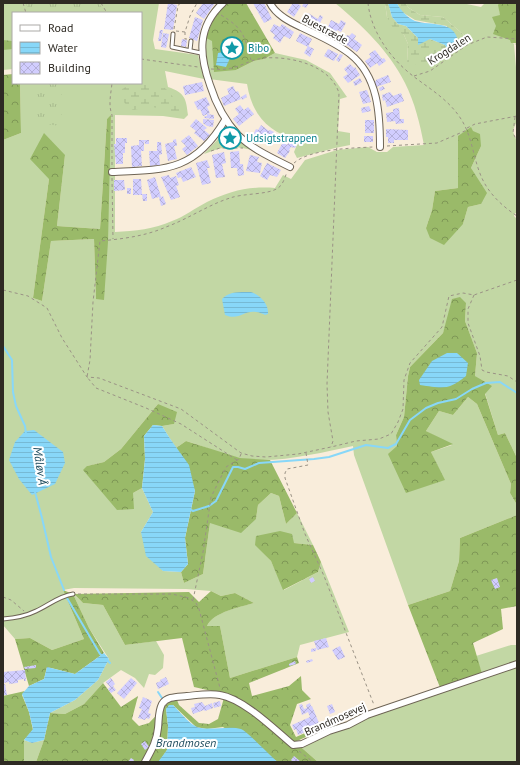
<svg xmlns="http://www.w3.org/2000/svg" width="520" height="765" font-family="'PT Sans',sans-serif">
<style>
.grass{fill:#c2d7a4;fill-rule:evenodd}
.forest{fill:url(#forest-crowns)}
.wetland{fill:url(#wetland-marsh)}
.park{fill:url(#park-tufts)}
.water{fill:url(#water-rules)}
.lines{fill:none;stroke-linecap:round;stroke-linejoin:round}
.stream{stroke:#88d7f8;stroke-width:2}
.building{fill:url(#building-cross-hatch)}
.service-casing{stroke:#6e6455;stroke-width:5}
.minor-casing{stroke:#6e6455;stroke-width:8}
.path{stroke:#9a9285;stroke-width:1;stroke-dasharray:3 3;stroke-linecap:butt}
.service{stroke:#fff;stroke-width:3}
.minor{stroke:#fff;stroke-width:6}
.labels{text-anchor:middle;stroke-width:4;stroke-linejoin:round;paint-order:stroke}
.street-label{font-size:11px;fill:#2e2a23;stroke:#fff}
.culture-label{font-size:11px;fill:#0d838f;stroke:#fff;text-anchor:start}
.water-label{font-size:12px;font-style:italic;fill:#1f4c5e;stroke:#fff}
</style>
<defs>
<pattern id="forest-crowns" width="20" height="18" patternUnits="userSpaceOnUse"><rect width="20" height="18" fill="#9aba69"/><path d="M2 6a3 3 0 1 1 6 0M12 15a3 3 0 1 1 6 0" fill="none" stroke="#7e9756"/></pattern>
<pattern id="wetland-marsh" width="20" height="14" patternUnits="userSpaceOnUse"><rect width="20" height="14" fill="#c2d7a4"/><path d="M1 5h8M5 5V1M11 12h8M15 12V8" fill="none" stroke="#a7b98d"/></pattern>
<pattern id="park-tufts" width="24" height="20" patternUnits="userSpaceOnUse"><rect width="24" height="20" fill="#c2d7a4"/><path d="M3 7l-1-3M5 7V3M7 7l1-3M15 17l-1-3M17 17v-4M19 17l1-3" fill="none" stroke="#a7b98d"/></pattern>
<pattern id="water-rules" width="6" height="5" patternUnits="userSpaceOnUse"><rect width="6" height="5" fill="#88d7f8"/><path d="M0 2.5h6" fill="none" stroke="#76b9d4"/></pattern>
<pattern id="building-cross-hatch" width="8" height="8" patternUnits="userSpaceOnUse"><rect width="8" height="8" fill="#d1cdfe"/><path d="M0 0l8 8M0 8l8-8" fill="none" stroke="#b4b0d9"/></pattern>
</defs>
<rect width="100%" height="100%" fill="#f9eddb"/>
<g class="grass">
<path d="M3,3H159L153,40L155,49L198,55L204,79L165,71L168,87C185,93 186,98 188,115L184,119L163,116L115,115V232C135,231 154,229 172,221C184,217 195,208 207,202C230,191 249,186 275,188L283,175L291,179L305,160L337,150L368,147L377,152H387L393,147L424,145C420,124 415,103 405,83C389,51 363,26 335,3H385L387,17L404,35L408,44L407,62L440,57L462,44L464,35L443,17L420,15L409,8L405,3H462L481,7L485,3H499C497,11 508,39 514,44L517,43V45L514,44L517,79V100L516,105L517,121L513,130L514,135L517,141V214L515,213L514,216L517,219V458L505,433L498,435L485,393L475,376L477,353L465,321L466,303L448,318L443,333L410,367L408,376L404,417L396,435L397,446L444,480L431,452L452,445L426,431L439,411L453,415L468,397L477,404L511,484L510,493L517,505V515L460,538L459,561L450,591L408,605L354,455L353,446C319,453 273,465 239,458C221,454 204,446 186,441L176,448L162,426L174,424L158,404L121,449L104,462L87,466L133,493L142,488L153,512L141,532L163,571L181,572L184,583L203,574L210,523L256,519L258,505L271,493L279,496L286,524L297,513L313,545L294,543L256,545L271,561L284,590L318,572L321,562L349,632L300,645L297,657L230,678L220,626H207C213,612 240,607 254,603L235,593L221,596L211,591L186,589L74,588L63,590L84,639L52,650L30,638L15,639L3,625V140L21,133L20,83H141V13H13V69L3,70ZM111,116L96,299L94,239L51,241L42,301L33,298L49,179L65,155L57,226L100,229L107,119ZM481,146L471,168L481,204L468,207L463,224L426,228L432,210L435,191L458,188Z"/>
<path d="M206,38L212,40L236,70L254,61L264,59L275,53L306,60L330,73L347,97L340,99L338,131L350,133V145L335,148L297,158L294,152L299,140C268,133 252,115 247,84L209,79L204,60Z"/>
<path d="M226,129C233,132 244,145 252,150C231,145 224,146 204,154L218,139L224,130Z"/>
<polygon points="73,594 83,603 103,605 125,645 156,641 164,655 163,668 155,675 149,674 144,688 135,678 121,670 103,683 84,704 65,714 50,713 75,700 98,680 109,659 89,628"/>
<polygon points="511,645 517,645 517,762 318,762 302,748 321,738 349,727 367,716 483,677 476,656"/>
<polygon points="24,740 32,743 44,740 36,762 24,762"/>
</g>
<g class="forest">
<polygon points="225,3 246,3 275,53 264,59 254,61 236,70 214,72 212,41 206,38 212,22"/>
<polygon points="499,3 517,3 517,43 511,43 510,40 493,34 496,26 492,17 500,15 498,5"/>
<polygon points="3,40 12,41 13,43 13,49 3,50"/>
<polygon points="13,74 13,83 20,83 21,133 3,140 3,75"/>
<polygon points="111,115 108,242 104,300 96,299 94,239 51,241 42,301 33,298 49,179 30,159 44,133 65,155 57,226 100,229 107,119"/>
<polygon points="471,127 473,131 480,134 481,146 471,168 487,193 481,204 468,207 463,224 444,245 430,238 426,228 432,210 435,191 458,188 458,136"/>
<polygon points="460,297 466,303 465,321 477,353 475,376 492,386 485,394 498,435 505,433 517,458 517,505 510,493 511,484 477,404 468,397 453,415 439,411 426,431 453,444 431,452 445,480 406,493 388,454 397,446 396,435 404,417 408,376 410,367 443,333 452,299"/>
<polygon points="158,404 177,412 174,424 162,426 153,425 144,436 145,459 142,488 133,493 134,509 117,510 83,470 87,466 104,462 121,449"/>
<polygon points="186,441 240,458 270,460 297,513 286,524 279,496 271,493 258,505 256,519 241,533 210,523 203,574 184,583 181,572 188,564 185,538 195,491 176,448"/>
<polygon points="517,515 517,606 501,609 503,629 473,643 483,677 441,690 408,605 450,591 459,561 460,538"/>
<polygon points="280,531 292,534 294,543 313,545 321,562 318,572 283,590 271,561 255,545 256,536"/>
<polygon points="63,590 73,594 89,628 104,653 75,674 47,667 44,679 29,686 15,639 30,638 52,650 84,639"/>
<path d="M211,591L221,596L235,593L254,603C241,607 213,612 207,626H220L230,678L297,657L299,663L249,683L252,696L289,686L301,676L302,690L311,699L297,704L290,725L296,737L321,726V730L297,741L302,748L318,762H278L223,727L207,729L196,727L173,705L166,709L168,726L167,750L159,762H36L44,740L50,713L65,714L84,704L103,683L121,707L138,696L132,719L139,726L149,723L171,700H177L179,705L199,723L209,724L218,719L225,694L194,687L182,638L125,645L103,605L83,603L74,594L189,592L199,602Z"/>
<polygon points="25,691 22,695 29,712 33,730 24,740 24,762 3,762 3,696"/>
</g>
<g class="wetland">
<polygon points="385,3 388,3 392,17 398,24 406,26 418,38 430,39 445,45 447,48 447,26 415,20 402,12 397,3 405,3 409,8 420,15 443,17 464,35 462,44 440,57 419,65 407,62 408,44 404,35 393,28 387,17"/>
<path d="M141,82C168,86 169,88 181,112L173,116C157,105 151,106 133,110L126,105L121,97L122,89L133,83Z"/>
</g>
<g class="park">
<polygon points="26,3 99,3 105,13 29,13"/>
<polygon points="33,83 62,83 62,126 35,123"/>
</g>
<g class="water">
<path d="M388,3H397C401,11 407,17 415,21C431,26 454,20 458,41L447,49L445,45L430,39L418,45V38L406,26L398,24L392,17Z"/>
<polygon points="224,51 230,58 226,67 216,65 218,53"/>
<path d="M251,292C260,295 269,304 268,314L265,315C263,314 259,312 256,312C244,310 239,321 225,315L222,299C229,291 241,292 251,292Z"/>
<path d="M447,353H457L468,363L466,376C448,391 442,388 420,385L419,380L432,361Z"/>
<polygon points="153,425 162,426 171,440 189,465 195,491 185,538 188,564 181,572 163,571 146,556 141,532 153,512 142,488 145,459 144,436"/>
<polygon points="34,430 63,452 65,463 55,484 32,495 19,479 9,460 15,442 25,431"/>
<polygon points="104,653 109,659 98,680 75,700 50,713 44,740 32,743 24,740 33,729 29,712 22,694 29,686 44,679 47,667 75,674"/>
<path d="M169,705H173C179,711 188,722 195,726C204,732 229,725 241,729C246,730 270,756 278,762H158L167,750L168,726L166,709Z"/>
</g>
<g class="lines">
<g class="stream">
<polyline points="3,346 12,360 13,392 16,406 25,426 26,434"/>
<polyline points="35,492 42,518 51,557 64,590"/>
<polyline points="191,510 193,511 209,506 216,501 233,467 238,467 245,469 259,463 314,459 329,457 366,445 388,448 396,444 410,420 426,408 438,403 456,399 472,389 486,383 500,382 517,393"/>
<polyline points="67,598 100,654 103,656"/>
<polyline points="106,659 110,663"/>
<polyline points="158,692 162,698"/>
</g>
</g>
<g class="building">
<polygon points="168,3 177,5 173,30 164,29"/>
<polygon points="203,3 215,3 204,19 196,13"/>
<polygon points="253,3 264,3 272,19 264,23"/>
<polygon points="293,3 297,3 301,6 294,17 287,12"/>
<polygon points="304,3 309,3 306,8 302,6"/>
<polygon points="308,13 318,19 320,15 323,17 318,27 315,25 314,28 303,22"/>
<polygon points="195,17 203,20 197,41 189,38"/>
<polygon points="331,20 339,24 341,20 346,23 341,32 337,30 333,37 320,31 324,25 328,27"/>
<polygon points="274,24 280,27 282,24 294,32 290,39 284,36 280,43 273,38 275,35 270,31"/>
<polygon points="160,30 163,30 161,41 158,41"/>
<polygon points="163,33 169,34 166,48 161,47"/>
<polygon points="300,33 312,39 308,47 296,41"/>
<polygon points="352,33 356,36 354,39 362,45 357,52 342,42 347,35 349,36"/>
<polygon points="182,39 187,40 186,47 181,46"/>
<polygon points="308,46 314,49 310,57 304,53"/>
<polygon points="328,49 338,54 334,61 324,56"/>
<polygon points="375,50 382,59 384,58 386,61 379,66 377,63 370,68 365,61 371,57 369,54"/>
<polygon points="340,54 343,55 339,62 336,60"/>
<polygon points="350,64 354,68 355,67 360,75 348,83 343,77 348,74 344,69"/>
<polygon points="388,75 391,82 376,87 374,82 376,81 376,80"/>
<polygon points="360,78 362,82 355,86 353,82"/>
<polygon points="202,82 204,91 185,95 183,86"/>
<polygon points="233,86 236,92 238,91 241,99 224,106 221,98 229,94 227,89"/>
<polygon points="383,86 385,89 380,91 379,88"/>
<polygon points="367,90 371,102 363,104 359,92"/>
<polygon points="390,92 393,96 401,93 404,101 387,107 385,100 383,101 382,95"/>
<polygon points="246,94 247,97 242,100 241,97"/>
<polygon points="206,97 210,105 207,107 210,113 203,116 200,109 198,110 194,102"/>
<polygon points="240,105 244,110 248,107 254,114 239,126 233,119 239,114 235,109"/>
<polygon points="369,106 371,111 362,113 361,108"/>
<polygon points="399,108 400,119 404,119 404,123 396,124 395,121 387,122 386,113 393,112 393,109"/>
<polygon points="207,114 214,115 214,119 204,118 205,116 207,116"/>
<polygon points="196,119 207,128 204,130 210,135 204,141 194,133 196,131 190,126"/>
<polygon points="203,119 214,120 213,127 207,126 203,123"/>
<rect x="365" y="120" width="9" height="13"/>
<polygon points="261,125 269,131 270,130 274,132 270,138 268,136 264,142 262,141 261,144 252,139 254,135 253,135 256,129 258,130"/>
<polygon points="386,129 408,130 408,140 394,140 394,143 388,143 388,137 386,137"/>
<polygon points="189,135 198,146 187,155 182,149 186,146 181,141"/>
<rect x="364" y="136" width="9" height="6"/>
<polygon points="116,138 127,138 127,143 125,143 125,153 123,153 123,164 116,164 114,144 116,144"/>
<polygon points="176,139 177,146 174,146 177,159 168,161 165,144 173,142 173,140"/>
<polygon points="291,139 298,143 295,148 291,147 289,150 290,151 285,158 277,153 283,142 287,145"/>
<polygon points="139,140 144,140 144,151 141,151 142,166 132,167 131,146 139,145"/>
<polygon points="144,140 149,140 149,144 145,144"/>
<polygon points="157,142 161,142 162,154 159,155 160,165 150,166 149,151 157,151"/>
<polygon points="239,151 240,164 243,164 244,175 238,176 237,168 231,168 230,152"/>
<polygon points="224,152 226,163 222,164 225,177 216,178 212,155"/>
<polygon points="250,155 259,157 257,162 262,163 260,173 246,171"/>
<polygon points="207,160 210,168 207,168 211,183 202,185 196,163"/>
<polygon points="267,163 281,170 277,177 270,175 267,180 260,176"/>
<polygon points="191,167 196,177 183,182 181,177 178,178 176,173"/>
<polygon points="169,175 170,178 176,176 179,185 176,186 180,197 171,200 161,177"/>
<polygon points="155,177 161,197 163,196 166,204 161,206 159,197 152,199 147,180"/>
<polygon points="133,179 141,179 142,195 133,195"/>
<polygon points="114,180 124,180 125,190 114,191"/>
<rect x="127" y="188" width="4" height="6"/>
<polygon points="142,194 147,194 147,201 143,201"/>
<polygon points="313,577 315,581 311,583 309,579"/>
<polygon points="497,578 500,587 495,589 491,580"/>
<polygon points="326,638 329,647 317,650 314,641"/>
<polygon points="340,646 345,657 338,660 332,650"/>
<polygon points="316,648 316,651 311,652 311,649"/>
<polygon points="312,659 313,661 307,663 306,661"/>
<polygon points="295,661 296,664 289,666 289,664"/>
<polygon points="36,665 36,668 25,669 24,667"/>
<polygon points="25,670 26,681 24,681 24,679 18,680 18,683 17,683 9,684 9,682 4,683 3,672"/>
<polygon points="166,677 169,684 158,689 156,683 161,681 160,680"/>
<polygon points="111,678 115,684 113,686 116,690 111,693 108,689 110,687 106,682"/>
<polygon points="131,678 137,683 124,699 117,693"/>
<polygon points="5,684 7,695 3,695 3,685"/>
<polygon points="143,697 152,701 148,713 151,714 149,719 146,718 145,720 138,718 142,709 139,708"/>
<polygon points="220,701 221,706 214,708 213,703"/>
<polygon points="202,702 205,706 212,703 213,708 205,711 204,710 193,714 191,708 195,707 194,704"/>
<polygon points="310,703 311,706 312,706 319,723 316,724 317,727 315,728 298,735 296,729 294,730 292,725 310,717 308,712 302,715 299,705 302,704 304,709 307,708 306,705"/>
<polygon points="332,704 335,712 330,714 327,706"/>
<polygon points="145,741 149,747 145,750 141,744"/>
<polygon points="294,756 301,762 293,762 291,760"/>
<polygon points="131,758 134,760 133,762 128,762"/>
</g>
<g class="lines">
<g class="service-casing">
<g id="service">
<polyline points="173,34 172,47 201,53"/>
<polyline points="190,50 191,41"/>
<path d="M3,619C15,618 26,616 36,611C49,605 59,596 73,594"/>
</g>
</g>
<g class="minor-casing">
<g id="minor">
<path d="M223,3C197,27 199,54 210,85C216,104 224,120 238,135C252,149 272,158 290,167"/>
<path d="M270,3C276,15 290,22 301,27C317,35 335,42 350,54C378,76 380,113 380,147"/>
<path d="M112,172C166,170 195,171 225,120"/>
<path d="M145,762C151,751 157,741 158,728C159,720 158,712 162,704C167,696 178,697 187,696C198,695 210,693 220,695C244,699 275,730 293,745L302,744L329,731L348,725L367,715L517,664"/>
</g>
</g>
<g class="path">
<polyline points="23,3 26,13"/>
<polyline points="101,3 107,13"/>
<path d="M368,3C371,32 391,59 413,76C430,89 449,100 461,119C472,136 473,157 481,176C488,193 502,206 517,216"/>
<path d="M221,15C244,29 244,35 251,60"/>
<polyline points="174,29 178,6 180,3"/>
<polyline points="176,31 185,32 190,16 197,3"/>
<polyline points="185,32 185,39 187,39"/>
<polyline points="141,59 198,67"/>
<path d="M211,69C216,69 221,70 226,69C239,68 251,59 264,58C291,56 330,65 339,93L327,384L328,412L333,441L331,447"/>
<polyline points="414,76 430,71 467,45 487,37 517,39"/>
<polyline points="515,117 513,133 517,141"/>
<polyline points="467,128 475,124 517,116"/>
<polyline points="387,146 437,143 467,130"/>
<polyline points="211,151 220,148 243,148"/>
<path d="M294,163C310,149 352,148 373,147"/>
<path d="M112,165V115C108,104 111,94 112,83"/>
<polyline points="112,178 113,239"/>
<polyline points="3,290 28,296 47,308 62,338 87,377 99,378 181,409 241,453 252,456 266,457 298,454 331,447 356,441 379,439 391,434 398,422 403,409 404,380 410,363 442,327 449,296 463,293 474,295 517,280"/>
<polyline points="474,295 468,309 468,323 480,356 482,370 486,372 508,376 517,382"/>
<polyline points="306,453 308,465 287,469 285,473 285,478 305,534 324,576 374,705"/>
<path d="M237,460L181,424L146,408L96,388L87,377L90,360L93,302L100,241C122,239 146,236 166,227C188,219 208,205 230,198C244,193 268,195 278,188C283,185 285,177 287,172"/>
<polyline points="78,594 172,594 189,598 196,603 199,609 220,688"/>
<polyline points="3,597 11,600 24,611"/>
<polyline points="193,600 203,552 211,497 226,467 239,459 241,454"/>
<polyline points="299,751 313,762"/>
</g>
<use href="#service" class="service"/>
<use href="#minor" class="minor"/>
</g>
<defs>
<g id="sight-ring" transform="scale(1.15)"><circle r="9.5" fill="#fff" stroke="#0f9aa8" stroke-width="1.5"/><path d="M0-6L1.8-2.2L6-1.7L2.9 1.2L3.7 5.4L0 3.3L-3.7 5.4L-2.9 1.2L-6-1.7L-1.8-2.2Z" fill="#0f9aa8"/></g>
</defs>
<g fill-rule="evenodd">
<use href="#sight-ring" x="232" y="48"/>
<use href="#sight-ring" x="230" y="138"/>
</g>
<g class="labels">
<g class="street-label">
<text transform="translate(325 29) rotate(28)" y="4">Buestræde</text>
<text transform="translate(449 49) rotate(-32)" y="4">Krogdalen</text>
<text transform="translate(335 719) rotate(-24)" y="4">Brandmosevej</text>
</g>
<g class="culture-label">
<text x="248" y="52">Bibo</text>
<text x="246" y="142">Udsigtstrappen</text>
</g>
<g class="water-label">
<text transform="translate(40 466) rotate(82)" y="4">Måløv Å</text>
<text x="186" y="747">Brandmosen</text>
</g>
</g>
<rect width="520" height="765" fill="none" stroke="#2e2a23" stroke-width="8"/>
<rect x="12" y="12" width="130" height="72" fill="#ffffff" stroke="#abaaa7"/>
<rect x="20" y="25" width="20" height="6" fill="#ffffff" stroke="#abaaa7"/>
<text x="48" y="32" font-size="12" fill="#2e2a23">Road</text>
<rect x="20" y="42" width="20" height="12" fill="url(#water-rules)" stroke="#abaaa7"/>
<text x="48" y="52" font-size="12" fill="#2e2a23">Water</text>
<rect x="20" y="62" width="20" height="12" fill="url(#building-cross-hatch)" stroke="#abaaa7"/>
<text x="48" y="72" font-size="12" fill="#2e2a23">Building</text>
</svg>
